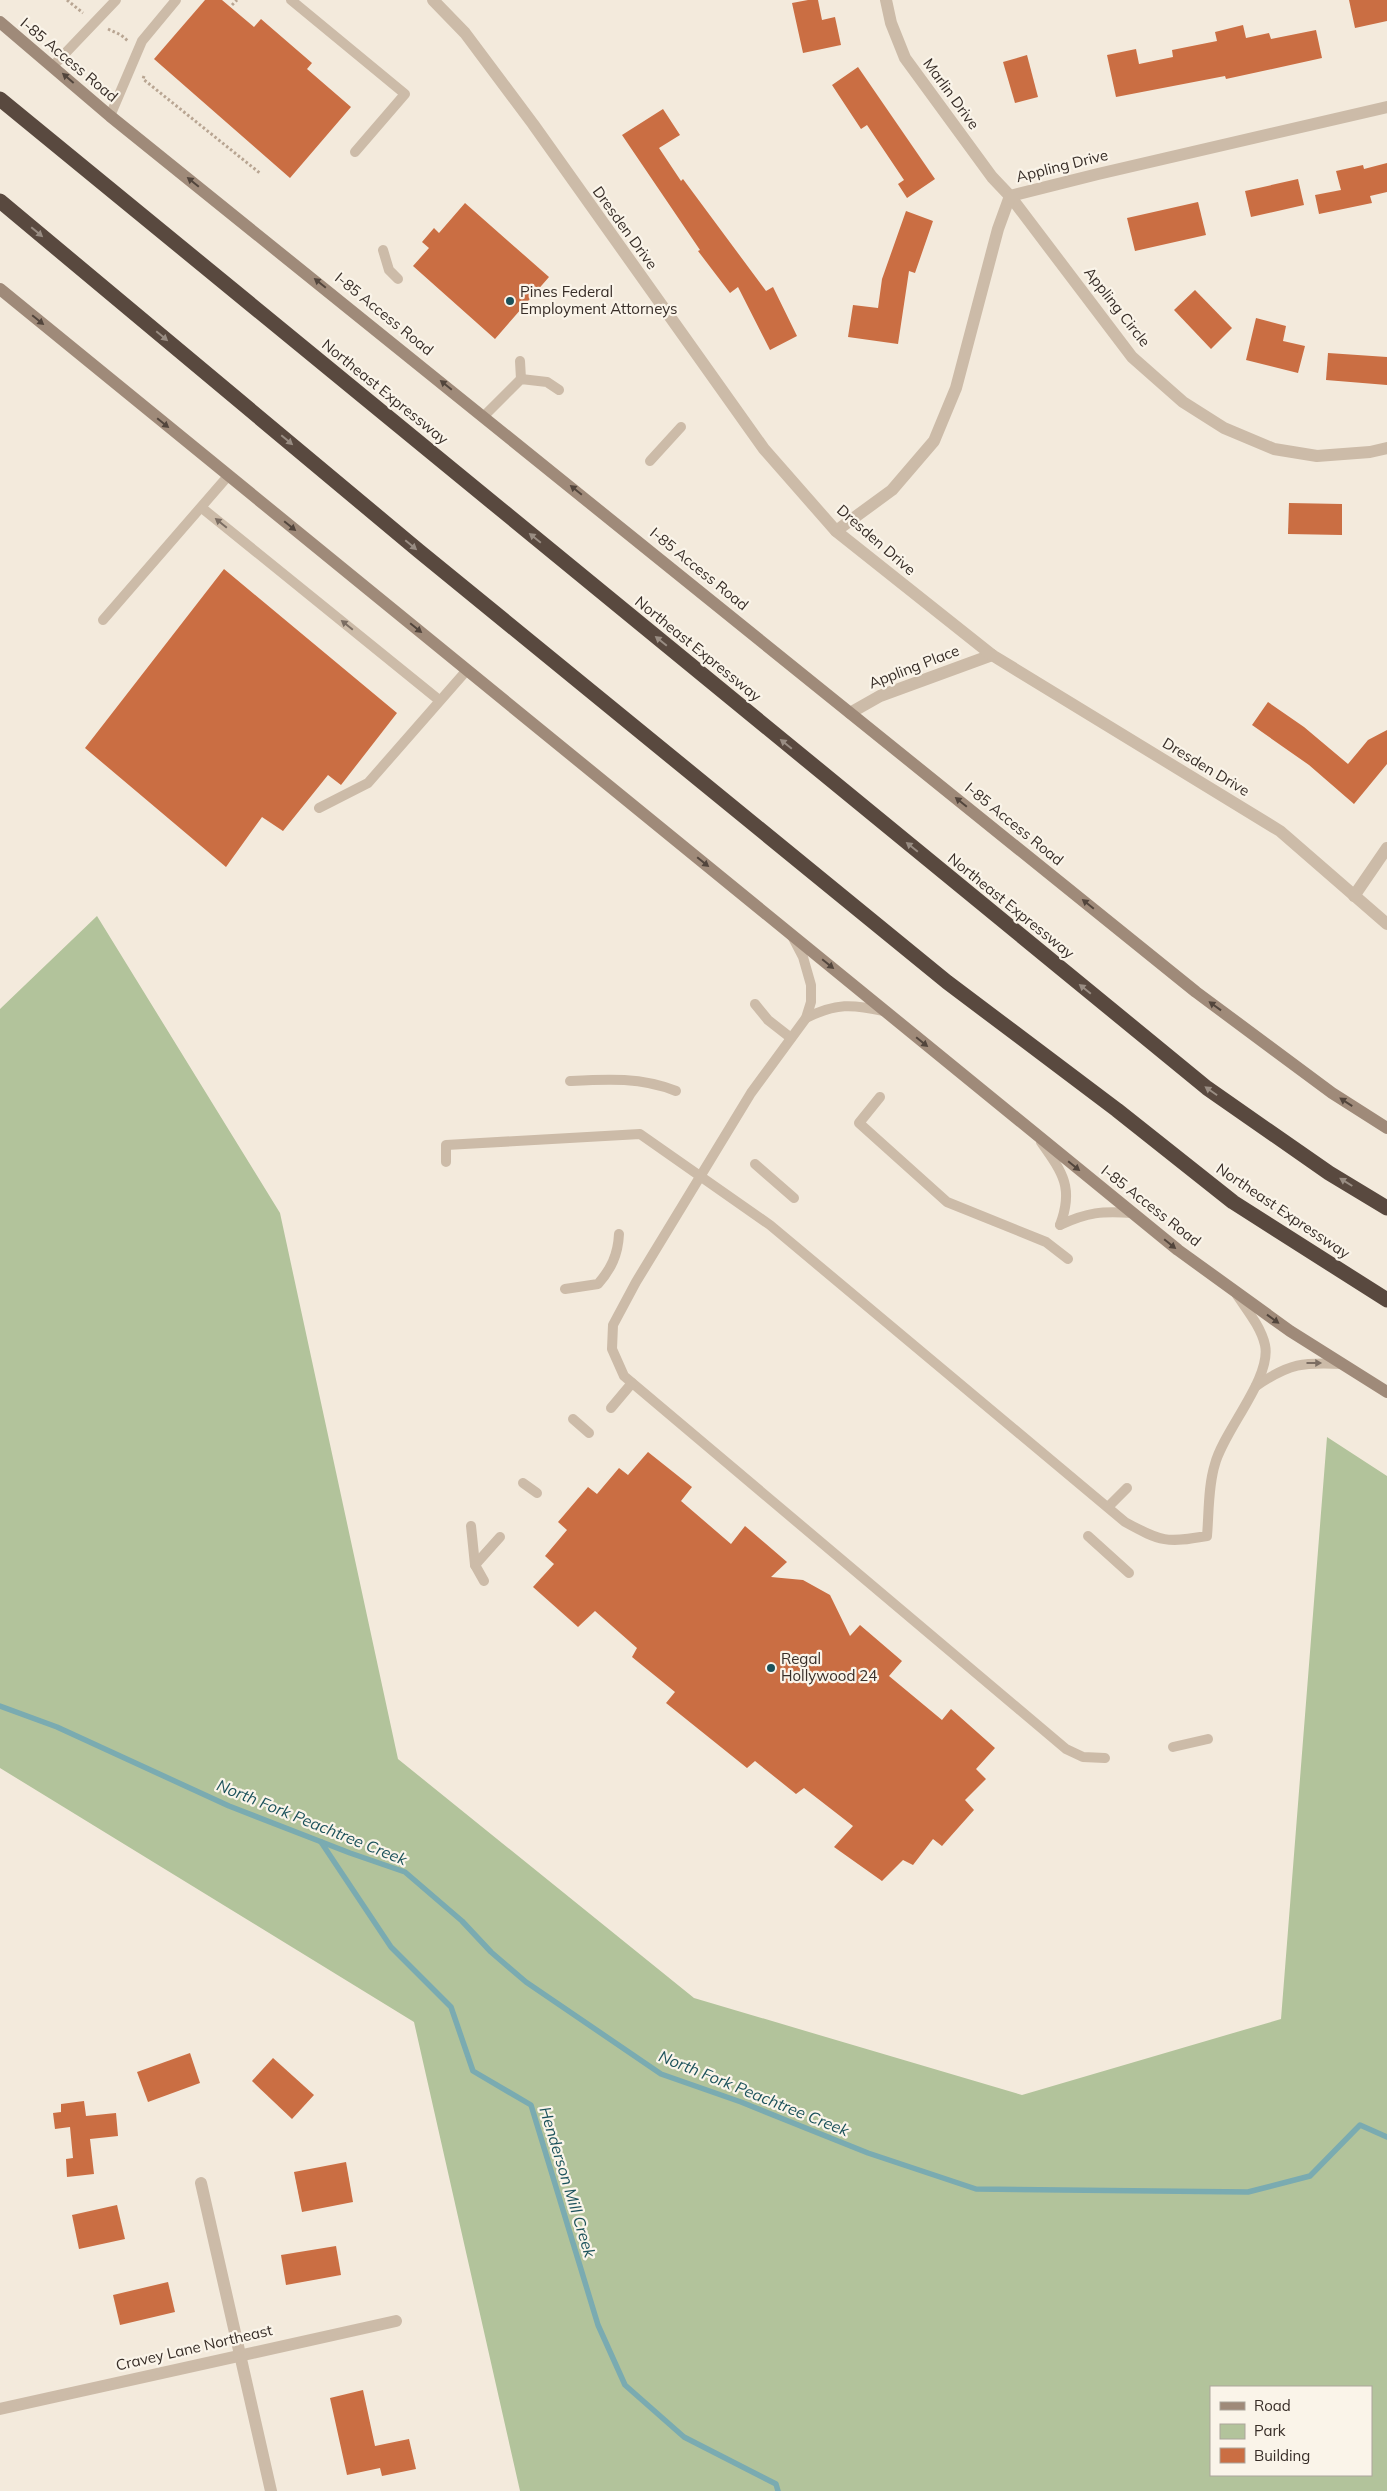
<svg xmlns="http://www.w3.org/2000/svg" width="1387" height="2491" font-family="Mulish,sans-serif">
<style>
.green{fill:#b2c39b;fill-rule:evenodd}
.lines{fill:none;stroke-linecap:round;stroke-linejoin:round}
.stream{stroke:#7aabb1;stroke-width:5.5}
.building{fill:#ca6e43}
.path{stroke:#b8a592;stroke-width:3;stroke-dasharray:2.5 2.5;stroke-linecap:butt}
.service{stroke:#ccbba8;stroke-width:10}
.minor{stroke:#ccbba8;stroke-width:12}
.tertiary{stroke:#ccbba8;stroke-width:12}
.secondary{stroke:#9f8a79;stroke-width:12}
.motorway{stroke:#59493f;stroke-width:15}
.oneway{fill:#52453c}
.oneway2{fill:#998d83}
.oneway3{fill:#7b6d62}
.poi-dot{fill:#1c525b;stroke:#faf4e9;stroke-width:2}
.labels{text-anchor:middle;stroke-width:4.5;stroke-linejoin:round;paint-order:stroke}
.street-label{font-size:15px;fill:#382e28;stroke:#faf4e9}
.poi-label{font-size:15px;fill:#382e28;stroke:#faf4e9;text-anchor:start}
.water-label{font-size:16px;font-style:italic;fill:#1c525b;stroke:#faf4e9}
</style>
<rect width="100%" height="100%" fill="#f3eadc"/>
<path class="green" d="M97,916L280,1213L398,1759L694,1998L1022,2095L1281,2019L1327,1437L1387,1476V2491H520L414,2022L0,1768V1009ZM1211,2387H1371V2475H1211Z"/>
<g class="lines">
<g class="stream">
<polyline points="0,1706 57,1727 229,1806 350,1853 405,1872 462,1921 491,1952 526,1982 661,2074 741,2102 868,2153 976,2189 1248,2192 1310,2176 1360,2125 1387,2137"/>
<polyline points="321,1842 391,1947 451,2007 473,2071 531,2105 598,2325 625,2385 684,2437 776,2484 778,2491"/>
</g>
</g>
<g class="building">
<polygon points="205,0 222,0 254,27 261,19 312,63 307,69 351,107 290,178 154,59"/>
<polygon points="808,0 818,0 822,20 835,17 841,45 803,53 792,3"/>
<polygon points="1349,0 1387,0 1387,21 1355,28"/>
<polygon points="1243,25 1246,38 1269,33 1271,39 1316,30 1322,58 1226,79 1225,76 1116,97 1107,55 1136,49 1139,64 1173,57 1172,50 1217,41 1215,32"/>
<polygon points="1027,55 1038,97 1015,103 1003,62"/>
<polygon points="858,67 935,179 907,198 898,184 904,180 867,125 861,129 832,85"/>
<polygon points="663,109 680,135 659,148 681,181 683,179 766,291 773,287 797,336 770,350 738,287 730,293 698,251 700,250 622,135"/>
<polygon points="1387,163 1387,192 1370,196 1372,203 1319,214 1315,195 1341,190 1336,171 1363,165 1364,169"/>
<polygon points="1298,179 1304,205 1251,217 1245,191"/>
<polygon points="1198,202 1206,235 1135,251 1127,218"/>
<polygon points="465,203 549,277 495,339 413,266 429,248 422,242 434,228 439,233"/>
<polygon points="906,211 933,221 915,273 909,271 898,344 848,337 853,305 878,308 882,279"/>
<polygon points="1195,290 1232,328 1211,349 1174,310"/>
<polygon points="1256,318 1286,326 1283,341 1305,346 1298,373 1246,360"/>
<polygon points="1328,353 1387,357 1387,385 1326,380"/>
<polygon points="1289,503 1342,504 1342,535 1288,534"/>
<polygon points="224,569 397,713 341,785 328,775 283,831 262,817 226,867 85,748"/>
<polygon points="1268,702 1304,727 1348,764 1368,740 1387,730 1387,764 1354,804 1309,765 1252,725"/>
<polygon points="648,1452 692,1487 681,1501 731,1544 745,1526 787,1562 771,1577 803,1580 830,1595 850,1636 860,1625 902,1661 889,1676 942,1720 951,1709 995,1748 976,1769 986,1779 965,1800 974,1810 942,1846 933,1839 913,1865 903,1860 882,1881 834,1847 853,1826 804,1788 796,1794 755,1761 747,1768 666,1703 675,1692 632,1657 637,1648 595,1611 578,1627 533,1587 554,1564 545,1556 567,1530 558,1522 588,1487 597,1494 619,1468 628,1475"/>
<polygon points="190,2053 200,2083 148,2102 137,2072"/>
<polygon points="273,2058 314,2095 292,2119 252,2081"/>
<polygon points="84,2101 86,2116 116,2113 118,2136 90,2139 94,2174 67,2177 66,2159 73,2158 70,2127 55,2129 53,2113 61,2112 61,2104"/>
<polygon points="346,2162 353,2202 302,2212 294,2172"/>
<polygon points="117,2205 125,2239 79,2249 72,2215"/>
<polygon points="336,2246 341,2275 286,2285 281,2255"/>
<polygon points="168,2282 175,2312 120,2325 113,2295"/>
<polygon points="363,2390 375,2446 409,2439 416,2469 382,2476 380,2468 347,2475 330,2398"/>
</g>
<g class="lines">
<g class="path">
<polyline points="67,0 83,13"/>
<polyline points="232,5 237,0"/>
<polyline points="108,29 121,35 128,41"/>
<polyline points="144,76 143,79 261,174"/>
</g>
<g class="service">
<polyline points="291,0 405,94 355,152"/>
<polyline points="53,66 116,0"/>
<polyline points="110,116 142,41 176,0"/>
<polyline points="383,250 389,270 398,279"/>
<polyline points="520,361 521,379"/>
<polyline points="484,416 521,379 547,382 559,390"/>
<polyline points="650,461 681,427"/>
<polyline points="202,508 439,700"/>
<polyline points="103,620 228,476"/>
<polyline points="319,808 368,783 467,670"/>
<polyline points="792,936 803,957 811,985 811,1002 806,1018 751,1093 636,1282 613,1325 612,1349 624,1376 1066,1749 1083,1757 1105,1758"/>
<polyline points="755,1004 768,1020 791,1038"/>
<path d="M806,1018C836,1003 852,1004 884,1011"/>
<path d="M570,1081C607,1079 641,1077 676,1091"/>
<polyline points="880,1097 859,1123 947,1202 1046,1242 1068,1259"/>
<path d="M1041,1142C1063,1173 1074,1188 1060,1225"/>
<path d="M446,1162V1145L640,1134L770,1225L1125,1522C1161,1542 1167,1543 1207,1536C1209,1513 1208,1486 1215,1464C1224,1430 1272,1378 1265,1345C1261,1327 1247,1310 1237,1295"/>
<polyline points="755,1164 794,1198"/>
<path d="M1060,1225C1088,1212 1102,1211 1132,1213"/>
<path d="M565,1289L598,1284C611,1269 618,1255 619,1234"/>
<path d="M1256,1386C1290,1363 1303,1362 1343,1364"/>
<polyline points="611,1408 632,1383"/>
<polyline points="573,1419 589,1433"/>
<polyline points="523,1483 537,1493"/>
<polyline points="1108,1507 1127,1488"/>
<polyline points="471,1526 475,1565 484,1581"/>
<polyline points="1088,1536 1129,1573"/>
<polyline points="475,1565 500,1537"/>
<polyline points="1173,1747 1208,1739"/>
</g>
<g class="minor">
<polyline points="886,0 891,23 905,58 992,177 1010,196 1132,357 1183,402 1224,428 1274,449 1317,456 1370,452 1387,448"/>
<polyline points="836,531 892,490 934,441 956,388 998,229 1010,196 1098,174 1387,107"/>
<polyline points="850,713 880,696 992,655"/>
<polyline points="1354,896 1387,848"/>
<polyline points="201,2183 271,2491"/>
<polyline points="0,2409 396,2321"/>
</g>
<polyline class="tertiary" points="433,0 465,33 533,124 764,449 836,531 992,655 1280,831 1387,924"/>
<g class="secondary">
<polyline points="0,22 110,116 1196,992 1332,1093 1387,1128"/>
<polyline points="0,289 1178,1250 1290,1331 1387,1392"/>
</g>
<g class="motorway">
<polyline points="0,99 1207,1088 1329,1173 1387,1208"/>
<polyline points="0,201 419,551 947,982 1117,1110 1233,1202 1387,1300"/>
</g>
</g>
<defs><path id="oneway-solid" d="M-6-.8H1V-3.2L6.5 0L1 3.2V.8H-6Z" transform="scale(1.25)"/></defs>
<g class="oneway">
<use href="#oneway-solid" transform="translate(68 78) rotate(-139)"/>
<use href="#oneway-solid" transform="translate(193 182) rotate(-141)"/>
<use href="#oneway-solid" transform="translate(320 283) rotate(-141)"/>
<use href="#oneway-solid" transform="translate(38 320) rotate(39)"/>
<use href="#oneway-solid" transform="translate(446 385) rotate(-141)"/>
<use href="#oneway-solid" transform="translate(163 423) rotate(39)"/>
<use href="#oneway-solid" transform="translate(576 490) rotate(-141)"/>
<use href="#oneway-solid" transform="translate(290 526) rotate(39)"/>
<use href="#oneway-solid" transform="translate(416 628) rotate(39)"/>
<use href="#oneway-solid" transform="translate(961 802) rotate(-141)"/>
<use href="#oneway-solid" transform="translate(703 862) rotate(39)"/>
<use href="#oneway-solid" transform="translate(1088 904) rotate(-141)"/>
<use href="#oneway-solid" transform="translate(828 964) rotate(39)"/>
<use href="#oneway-solid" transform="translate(1215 1006) rotate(-144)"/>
<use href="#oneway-solid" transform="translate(922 1042) rotate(39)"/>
<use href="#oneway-solid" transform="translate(1346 1102) rotate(-147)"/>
<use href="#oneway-solid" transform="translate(1074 1166) rotate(39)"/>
<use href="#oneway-solid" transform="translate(1170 1244) rotate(39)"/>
<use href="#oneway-solid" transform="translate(1273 1319) rotate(36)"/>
</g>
<g class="oneway2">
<use href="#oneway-solid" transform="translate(37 232) rotate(40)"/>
<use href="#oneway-solid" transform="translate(162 336) rotate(40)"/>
<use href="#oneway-solid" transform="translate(287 440) rotate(40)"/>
<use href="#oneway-solid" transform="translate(535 538) rotate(-141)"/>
<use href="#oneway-solid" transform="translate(411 545) rotate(40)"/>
<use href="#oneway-solid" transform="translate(661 641) rotate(-141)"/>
<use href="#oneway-solid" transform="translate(786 744) rotate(-141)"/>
<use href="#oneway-solid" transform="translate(912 847) rotate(-141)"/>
<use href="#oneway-solid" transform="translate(1085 989) rotate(-141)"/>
<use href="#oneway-solid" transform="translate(1211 1091) rotate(-145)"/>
<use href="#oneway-solid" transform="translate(1346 1182) rotate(-148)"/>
</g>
<g class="oneway3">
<use href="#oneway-solid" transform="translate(221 523) rotate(-141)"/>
<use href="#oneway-solid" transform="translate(347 625) rotate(-141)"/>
<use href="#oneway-solid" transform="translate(1314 1363)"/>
</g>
<g class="poi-dot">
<circle cx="510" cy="301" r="5"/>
<circle cx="771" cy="1668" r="5"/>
</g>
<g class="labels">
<g class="street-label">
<text transform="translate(69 60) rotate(40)" y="5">I-85 Access Road</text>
<text transform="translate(951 94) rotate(54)" y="5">Marlin Drive</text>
<text transform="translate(1062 166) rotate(-14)" y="5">Appling Drive</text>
<text transform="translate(625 228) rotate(54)" y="5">Dresden Drive</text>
<text transform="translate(1117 307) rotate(52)" y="5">Appling Circle</text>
<text transform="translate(384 314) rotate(39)" y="5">I-85 Access Road</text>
<text transform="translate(385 392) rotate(39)" y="5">Northeast Expressway</text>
<text transform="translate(876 540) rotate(41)" y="5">Dresden Drive</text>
<text transform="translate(699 569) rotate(39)" y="5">I-85 Access Road</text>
<text transform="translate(698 649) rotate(39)" y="5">Northeast Expressway</text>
<text transform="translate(914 667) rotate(-21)" y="5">Appling Place</text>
<text transform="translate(1206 767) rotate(31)" y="5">Dresden Drive</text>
<text transform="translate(1014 824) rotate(39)" y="5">I-85 Access Road</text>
<text transform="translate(1011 906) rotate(39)" y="5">Northeast Expressway</text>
<text transform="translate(1151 1206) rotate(38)" y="5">I-85 Access Road</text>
<text transform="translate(1283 1211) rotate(34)" y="5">Northeast Expressway</text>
<text transform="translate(194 2348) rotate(-13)" y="5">Cravey Lane Northeast</text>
</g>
<g class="poi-label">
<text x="520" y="297">Pines Federal<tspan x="520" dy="17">Employment Attorneys</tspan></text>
<text x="781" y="1664">Regal<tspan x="781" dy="17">Hollywood 24</tspan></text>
</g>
<g class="water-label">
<text transform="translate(312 1822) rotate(22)" y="6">North Fork Peachtree Creek</text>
<text transform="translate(754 2093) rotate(22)" y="6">North Fork Peachtree Creek</text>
<text transform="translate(568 2182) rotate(73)" y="6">Henderson Mill Creek</text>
</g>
</g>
<rect x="1210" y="2386" width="162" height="90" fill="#faf4e9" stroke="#aca59c"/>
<rect x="1220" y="2402" width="25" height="8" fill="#9f8a79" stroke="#aca59c"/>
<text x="1254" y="2411" font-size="15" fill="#382e28">Road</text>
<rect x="1220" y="2424" width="25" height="15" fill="#b2c39b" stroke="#aca59c"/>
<text x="1254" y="2436" font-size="15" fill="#382e28">Park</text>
<rect x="1220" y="2448" width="25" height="15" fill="#ca6e43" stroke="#aca59c"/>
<text x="1254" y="2461" font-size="15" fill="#382e28">Building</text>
</svg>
